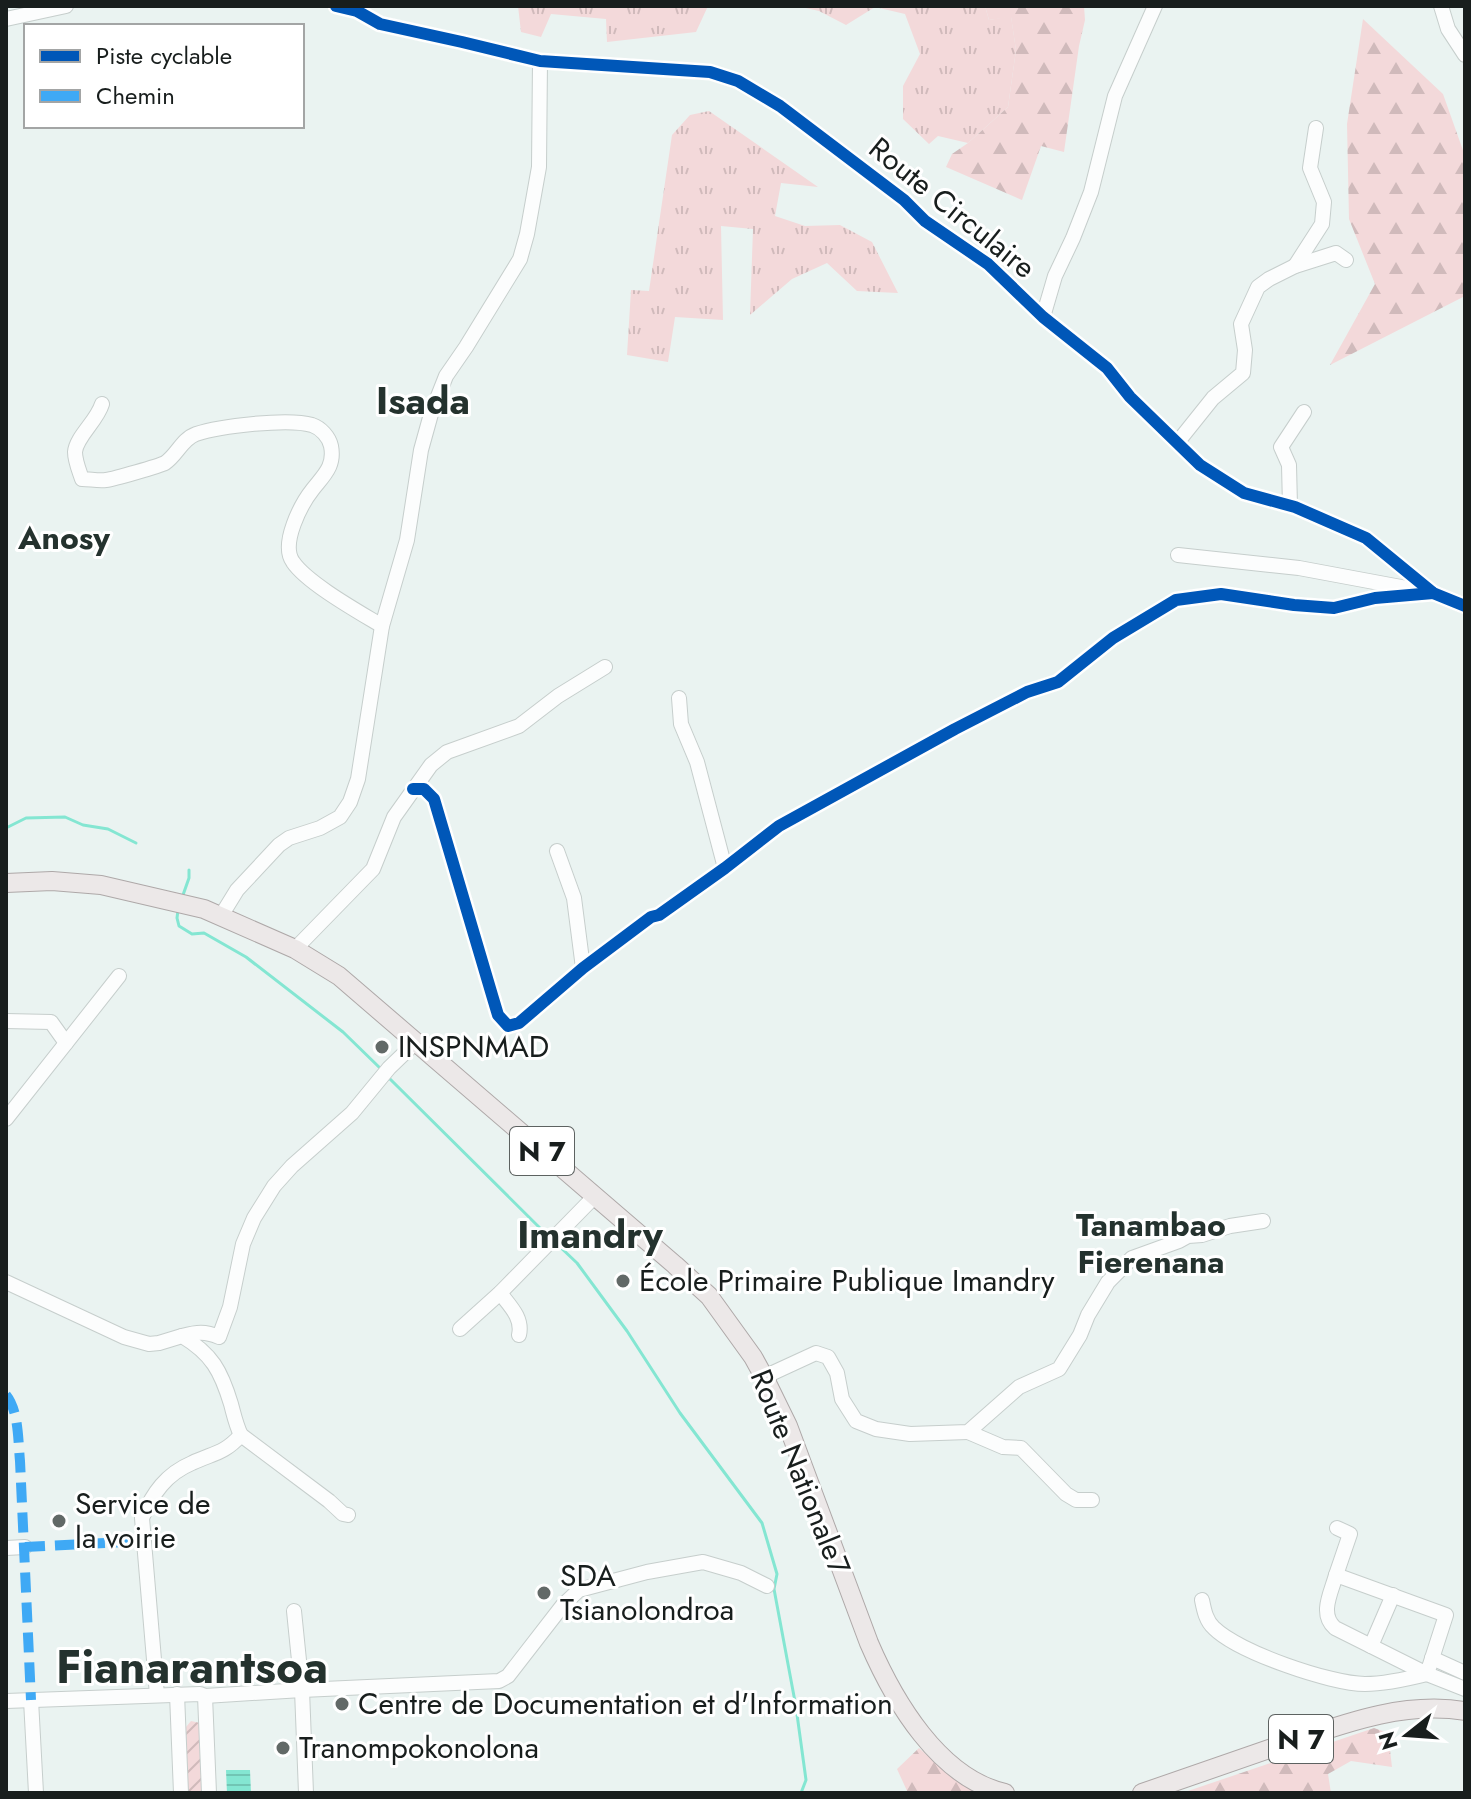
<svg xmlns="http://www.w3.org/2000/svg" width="1471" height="1799" font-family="Jost,sans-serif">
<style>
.grass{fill:url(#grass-tufts)}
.forest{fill:url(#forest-firs)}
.garden{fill:url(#garden-furrows)}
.water{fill:url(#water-rules)}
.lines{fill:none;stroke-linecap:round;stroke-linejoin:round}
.stream{stroke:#84e6d2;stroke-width:3}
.minor-casing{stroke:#c6cecc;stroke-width:16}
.major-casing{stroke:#aea8a8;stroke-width:20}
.minor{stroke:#fcfdfd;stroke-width:14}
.major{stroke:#ece8e8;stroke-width:18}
.quiet{stroke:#3fa9f5;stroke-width:10;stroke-dasharray:20 10;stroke-linecap:butt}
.cycleway-casing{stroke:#fff;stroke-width:17}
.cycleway{stroke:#0057b8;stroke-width:12}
.poi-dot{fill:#626967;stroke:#fff;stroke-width:3}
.labels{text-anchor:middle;stroke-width:6;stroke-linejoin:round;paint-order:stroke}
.shield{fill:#fff;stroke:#5d6261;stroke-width:2}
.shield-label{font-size:28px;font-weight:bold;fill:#181e1d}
.street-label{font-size:30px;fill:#181e1d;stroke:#fff}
.poi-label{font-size:30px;fill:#181e1d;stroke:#fff;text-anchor:start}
.neighbourhood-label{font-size:32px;font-weight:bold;fill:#24322e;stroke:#fff}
.district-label{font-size:38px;font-weight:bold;fill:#24322e;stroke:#fff}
.town-label{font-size:46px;font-weight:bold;fill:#24322e;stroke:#fff}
</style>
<defs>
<pattern id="grass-tufts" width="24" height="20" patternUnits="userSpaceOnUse" patternTransform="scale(2)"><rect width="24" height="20" fill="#f3d9da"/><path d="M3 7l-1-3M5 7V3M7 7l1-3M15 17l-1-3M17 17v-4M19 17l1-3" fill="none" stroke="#d0babb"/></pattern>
<pattern id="forest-firs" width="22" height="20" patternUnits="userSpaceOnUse" patternTransform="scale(2)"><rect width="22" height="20" fill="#f3d9da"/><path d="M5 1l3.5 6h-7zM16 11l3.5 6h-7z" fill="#d0babb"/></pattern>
<pattern id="garden-furrows" width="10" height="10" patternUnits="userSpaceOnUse" patternTransform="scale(2)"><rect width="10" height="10" fill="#f3d9da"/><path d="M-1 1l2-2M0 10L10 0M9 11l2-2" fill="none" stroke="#d0babb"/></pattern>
<pattern id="water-rules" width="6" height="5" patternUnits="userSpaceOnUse" patternTransform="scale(2)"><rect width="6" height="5" fill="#84e6d2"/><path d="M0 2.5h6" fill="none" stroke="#71c5b4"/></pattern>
</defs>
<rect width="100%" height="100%" fill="#eaf3f1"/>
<g class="grass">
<polygon points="518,6 708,6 696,32 607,42 606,19 551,14 541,37 521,32"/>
<polygon points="797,6 985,6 989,20 1011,16 1016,50 1008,107 968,143 938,136 929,144 903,119 903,86 920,54 905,14 875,7 846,25 819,11"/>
<polygon points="709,111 818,187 781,183 775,216 805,226 840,225 872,242 898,293 857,291 827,263 792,279 750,315 753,229 721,226 723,320 675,317 668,362 627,355 631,290 649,291 672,135 690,115"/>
</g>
<g class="forest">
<polygon points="985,6 1084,6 1085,20 1079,46 1064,152 1041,146 1022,200 946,167 952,154 968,143 1008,107 1016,50 1011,17 989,20"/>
<polygon points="1363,19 1443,94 1465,156 1465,296 1330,365 1375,284 1349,219 1347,124"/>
<polygon points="1374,1728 1388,1733 1392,1767 1351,1761 1328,1774 1331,1793 1182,1793"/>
<polygon points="919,1748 951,1777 988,1793 908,1793 897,1769"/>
</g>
<polygon class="garden" points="191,1721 200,1723 202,1793 189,1793 188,1791 186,1727"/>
<polygon class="water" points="226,1770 250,1770 251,1793 227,1793"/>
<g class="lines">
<g class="stream">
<polyline points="6,828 26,818 65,817 83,825 108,829 136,843"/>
<polyline points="183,895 189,878 189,870"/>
<polyline points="178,910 177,918 179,926 192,934 204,933 246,957 343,1032 381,1069"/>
<polyline points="389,1078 548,1236"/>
<polyline points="557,1244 577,1263 627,1331 680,1413 762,1523 777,1574 774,1589 796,1707 806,1780 801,1793"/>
</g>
<g class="minor-casing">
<g id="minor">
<polyline points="336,6 357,11 380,24 462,42 540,61 710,72 738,81 780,106 904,200 925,221 988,264 1043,317 1107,368 1130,397 1200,465 1244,493 1295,507 1366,538 1433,593 1465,606"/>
<polyline points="1441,6 1448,29 1465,55"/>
<polyline points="6,19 66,6"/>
<polyline points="1295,266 1322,224 1324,202 1310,168 1316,128"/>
<polyline points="1043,317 1055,276 1073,238 1091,192 1115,96 1155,6"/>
<path d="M102,404C97,421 76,437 75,452C75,461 79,470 82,479C90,479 98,481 106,480C114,479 159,466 165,463C177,455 182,439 196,434C220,426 288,418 312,425C321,428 329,437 331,446C335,466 324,475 313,489C301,504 280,544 293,562C307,583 359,612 382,626"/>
<polyline points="1177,443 1213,398 1243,373 1245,350 1241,324 1258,287 1269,279 1295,266 1336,253 1346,260"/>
<polyline points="1290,506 1289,465 1281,447 1304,412"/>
<polyline points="1178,555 1299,568 1417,590"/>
<polyline points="679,698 681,724 697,762 725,868"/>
<polyline points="413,789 424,789 434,799 492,995 498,1015 508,1026 519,1023 583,968 651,917 659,915 725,868 779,826 955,729 1027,692 1058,682 1113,638 1176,600 1221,594 1294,605 1334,608 1375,598 1433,593"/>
<polyline points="557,851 574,898 583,968"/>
<polyline points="221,916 237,890 279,845 289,838 320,828 340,817 350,802 358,779 382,626 407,540 421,450 431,414 446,376 466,347 520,259 527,234 539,167 540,61"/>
<polyline points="295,949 373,869 394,817 431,765 447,752 519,726 558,696 605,667"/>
<polyline points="6,1021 51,1022 66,1043"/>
<polyline points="6,1119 119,976"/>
<path d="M6,1282L124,1337L149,1344L159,1343L182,1336C212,1354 221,1371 231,1404C234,1415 236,1425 241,1435L329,1501L343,1514L348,1515"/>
<path d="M500,1293C510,1306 523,1318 519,1335"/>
<polyline points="460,1329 500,1293 595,1196"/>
<path d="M182,1336C197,1332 205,1331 219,1337L230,1307L243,1244L254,1218L274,1186L292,1166L352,1113L389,1068L416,1042"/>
<polyline points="764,1377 816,1353 828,1357 837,1373 842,1399 856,1421 876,1429 910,1434 968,1432 1019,1387 1059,1369 1080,1335 1088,1315 1108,1282 1132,1258 1179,1241 1188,1236 1202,1235 1230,1226 1263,1221"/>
<polyline points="968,1432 1003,1447 1021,1448 1066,1494 1076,1500 1092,1500"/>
<polyline points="6,1548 25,1547"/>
<polyline points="1336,1575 1350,1534 1337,1528"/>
<path d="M1202,1600C1204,1610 1206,1621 1214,1628C1238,1652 1331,1684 1365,1684C1386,1684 1407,1679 1427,1674"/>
<polyline points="294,1611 302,1690 306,1793"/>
<polyline points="1371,1646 1393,1595"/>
<polyline points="1432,1658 1465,1673"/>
<path d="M1427,1674L1446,1615L1336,1575C1331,1593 1319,1614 1335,1628L1427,1674L1465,1689"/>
<polyline points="177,1694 181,1793"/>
<path d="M157,1695L142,1518C153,1493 166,1474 192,1463C213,1453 224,1454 241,1435"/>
<polyline points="205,1696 302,1690 499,1681 508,1676 563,1605 579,1590 647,1572 703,1562 741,1573 767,1586"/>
<polyline points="31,1700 36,1793"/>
<polyline points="6,1701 200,1694 205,1696 209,1793"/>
</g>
</g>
<g class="major-casing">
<g id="major">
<path d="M6,883L52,881L101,885L204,909L295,949L339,976L675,1265L709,1296L753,1357L764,1377L788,1426L869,1643C894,1701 939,1778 1005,1793"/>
<path d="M1142,1793C1186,1778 1230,1763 1275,1747C1335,1727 1400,1700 1465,1711"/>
</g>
</g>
<use href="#minor" class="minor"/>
<use href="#major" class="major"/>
<g class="quiet">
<path d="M6,1395C19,1411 18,1441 20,1461L31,1700"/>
<polyline points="25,1547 144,1541"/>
</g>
<g class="cycleway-casing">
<g id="cycleway">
<polyline points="336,6 357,11 380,24 462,42 540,61 710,72 738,81 780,106 904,200 925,221 988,264 1043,317 1107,368 1130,397 1200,465 1244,493 1295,507 1366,538 1433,593 1465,606"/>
<polyline points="413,789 424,789 434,799 492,995 498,1015 508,1026 519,1023 583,968 651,917 659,915 725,868 779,826 955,729 1027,692 1058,682 1113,638 1176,600 1221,594 1294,605 1334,608 1375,598 1433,593"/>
</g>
</g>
<use href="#cycleway" class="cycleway"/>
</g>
<g class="poi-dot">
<circle cx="382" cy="1047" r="8"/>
<circle cx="623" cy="1281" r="8"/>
<circle cx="59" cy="1521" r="8"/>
<circle cx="544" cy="1593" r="8"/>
<circle cx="342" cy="1704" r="8"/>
<circle cx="283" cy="1748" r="8"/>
</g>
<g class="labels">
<g class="shield">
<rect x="510" y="1127" width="64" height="48" rx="6"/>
<rect x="1269" y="1715" width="64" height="48" rx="6"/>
</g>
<g class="shield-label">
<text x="542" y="1161">N 7</text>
<text x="1301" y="1749">N 7</text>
</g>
<g class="street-label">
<text transform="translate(952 208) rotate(39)" y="10">Route Circulaire</text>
<text transform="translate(800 1472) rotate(68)" y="10">Route Nationale7</text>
</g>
<g class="poi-label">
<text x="398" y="1057">INSPNMAD</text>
<text x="639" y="1291">École Primaire Publique Imandry</text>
<text x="75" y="1514">Service de<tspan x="75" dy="34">la voirie</tspan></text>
<text x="560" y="1586">SDA<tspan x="560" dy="34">Tsianolondroa</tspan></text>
<text x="358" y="1714">Centre de Documentation et d'Information</text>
<text x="299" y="1758">Tranompokonolona</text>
</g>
<g class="neighbourhood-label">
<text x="64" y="549">Anosy</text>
<text x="1151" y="1236">Tanambao<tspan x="1151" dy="37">Fierenana</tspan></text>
</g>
<g class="district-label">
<text x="423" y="414">Isada</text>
<text x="590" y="1248">Imandry</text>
</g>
<g class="town-label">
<text x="192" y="1683">Fianarantsoa</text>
</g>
</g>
<rect width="1471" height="1799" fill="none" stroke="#181e1d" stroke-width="16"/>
<rect x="24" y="24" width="280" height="104" fill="#ffffff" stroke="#a3a5a5" stroke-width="2"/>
<rect x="40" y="50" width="40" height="12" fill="#0057b8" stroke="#a3a5a5" stroke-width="2"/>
<text x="96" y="64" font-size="24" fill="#181e1d">Piste cyclable</text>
<rect x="40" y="90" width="40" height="12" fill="#3fa9f5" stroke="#a3a5a5" stroke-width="2"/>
<text x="96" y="104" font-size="24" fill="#181e1d">Chemin</text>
<g transform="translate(1407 1735) rotate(253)" stroke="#ffffff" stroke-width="6" paint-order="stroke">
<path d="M0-6L14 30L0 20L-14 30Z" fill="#181e1d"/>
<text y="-12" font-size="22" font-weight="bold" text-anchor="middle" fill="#181e1d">N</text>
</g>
</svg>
